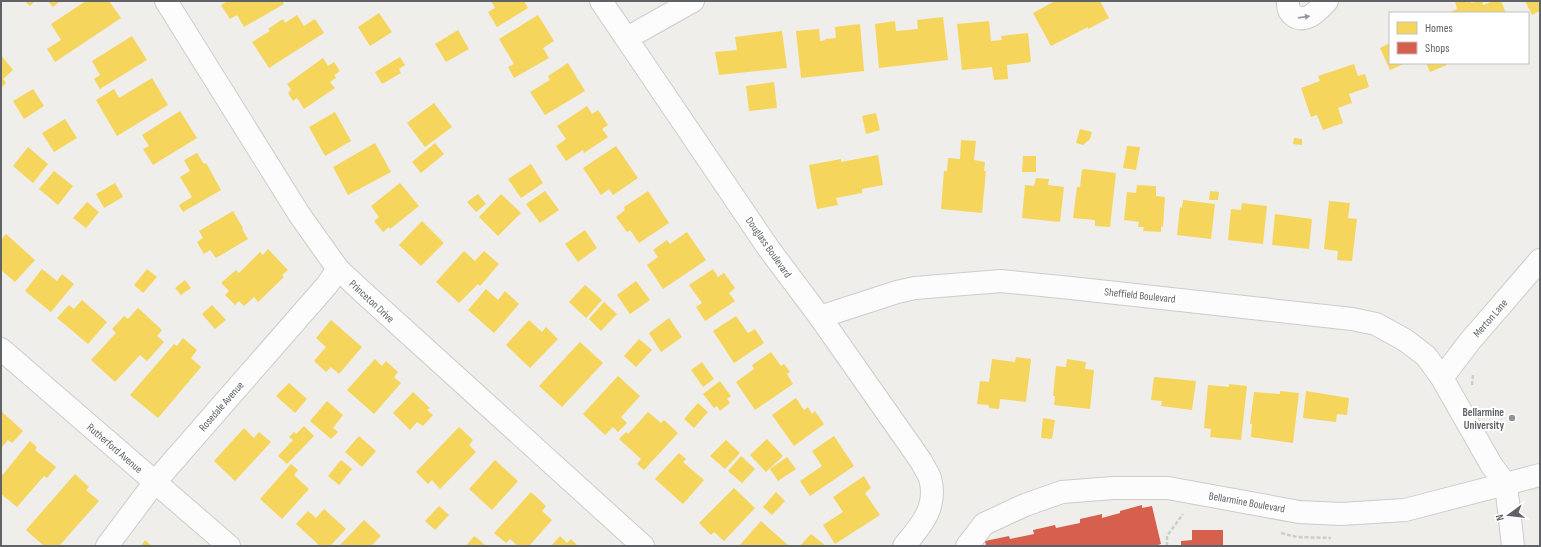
<svg xmlns="http://www.w3.org/2000/svg" width="1541" height="547" font-family="'Sofia Sans Condensed',sans-serif">
<style>
.homes{fill:#f6d55c}
.shops{fill:#d6604d}
.lines{fill:none;stroke-linecap:round;stroke-linejoin:round}
.minor-casing{stroke:#cbcccc;stroke-width:24}
.path{stroke:#cacfcc;stroke-width:2.5;stroke-dasharray:4 2;stroke-linecap:butt}
.minor{stroke:#fdfcfc;stroke-width:22}
.oneway{fill:#96999c}
.poi-dot{fill:#919496;stroke:#fff;stroke-width:1.5}
.labels{text-anchor:middle;stroke-width:4;stroke-linejoin:round;paint-order:stroke}
.street-label{font-size:11px;fill:#5f6368;stroke:#fff}
.poi-label{font-size:11px;font-weight:bold;fill:#5f6368;stroke:#fff;text-anchor:end}
</style>
<rect width="100%" height="100%" fill="#efeeea"/>
<g class="homes">
<polygon points="25,1 35,1 30,6"/>
<polygon points="48,1 60,1 53,7"/>
<polygon points="86,1 100,1 101,2 109,1 121,18 55,62 47,49 61,40 51,24"/>
<polygon points="228,1 282,1 284,4 244,27 237,15 230,19 221,5"/>
<polygon points="491,1 524,1 528,8 497,27 488,12 495,8"/>
<polygon points="1055,1 1100,1 1109,18 1088,29 1088,27 1051,46 1033,13"/>
<polygon points="1455,1 1471,1 1471,3 1482,1 1483,5 1493,1 1501,1 1506,13 1448,13 1457,9"/>
<polygon points="1525,1 1540,1 1540,11 1532,15"/>
<polygon points="379,13 392,32 370,46 358,27"/>
<polygon points="297,15 304,26 315,19 324,33 269,68 252,42 270,31 268,29 283,19 285,23"/>
<polygon points="538,15 554,41 543,48 549,58 514,78 508,67 514,64 499,39"/>
<polygon points="943,17 948,60 879,68 875,24 895,21 896,31 918,29 917,20"/>
<polygon points="989,21 991,41 1002,40 1001,36 1028,33 1031,62 1007,65 1008,79 994,80 992,67 962,70 957,24"/>
<polygon points="860,24 864,71 801,78 796,31 819,29 820,41 826,40 825,39 836,38 835,27"/>
<polygon points="458,30 469,49 446,62 435,44"/>
<polygon points="782,31 787,68 719,75 715,52 737,50 735,37"/>
<polygon points="132,36 147,60 100,89 94,79 100,75 92,61"/>
<polygon points="1390,43 1390,63 1412,63 1407,65 1406,63 1390,70 1380,48"/>
<polygon points="1,55 13,70 3,79 6,83 1,88"/>
<polygon points="400,57 405,65 399,69 401,73 382,84 375,72"/>
<polygon points="323,58 328,66 334,62 340,71 334,75 336,78 330,82 335,88 304,109 297,98 293,101 288,93 291,90 287,84"/>
<polygon points="568,63 585,91 545,115 530,92 550,80 548,76"/>
<polygon points="1426,63 1446,63 1447,65 1430,72"/>
<polygon points="1354,64 1358,76 1365,74 1369,87 1349,94 1352,103 1338,108 1343,123 1323,130 1317,115 1311,117 1301,88 1320,81 1318,76"/>
<polygon points="152,78 168,105 117,136 96,100 114,89 119,98"/>
<polygon points="774,82 777,108 749,111 746,86"/>
<polygon points="33,89 44,106 24,119 13,101"/>
<polygon points="434,103 452,127 425,147 407,123"/>
<polygon points="587,106 592,114 598,110 608,125 602,129 608,137 584,153 583,150 566,161 556,146 566,139 557,126"/>
<polygon points="180,111 197,138 153,165 143,149 149,146 142,135"/>
<polygon points="335,112 351,141 325,156 309,127"/>
<polygon points="876,113 880,130 866,134 862,116"/>
<polygon points="65,119 77,138 54,152 42,133"/>
<polygon points="1080,129 1092,132 1090,139 1083,145 1076,143"/>
<polygon points="1294,138 1302,139 1302,145 1293,144"/>
<polygon points="961,140 976,141 974,160 985,162 984,171 986,171 982,213 941,209 944,171 947,171 948,158 960,159"/>
<polygon points="375,143 391,172 348,195 333,167"/>
<polygon points="435,143 444,154 421,173 412,162"/>
<polygon points="616,146 638,178 613,195 609,189 601,195 583,168"/>
<polygon points="1127,146 1140,147 1136,170 1123,168"/>
<polygon points="28,147 48,164 33,183 13,166"/>
<polygon points="197,153 204,164 206,163 221,190 183,212 179,205 192,197 180,177 190,171 184,160"/>
<polygon points="878,155 883,185 862,189 862,193 836,198 838,205 817,209 809,165 841,159 841,162"/>
<polygon points="1023,156 1036,156 1036,172 1022,172"/>
<polygon points="531,164 543,183 521,198 508,179"/>
<polygon points="1084,169 1116,173 1110,227 1095,226 1095,220 1073,218 1077,187 1080,187 1082,170"/>
<polygon points="54,171 73,186 58,205 39,189"/>
<polygon points="1036,178 1049,179 1048,185 1064,187 1060,222 1022,218 1025,185 1034,186"/>
<polygon points="115,183 123,197 104,208 96,194"/>
<polygon points="400,183 419,206 390,229 389,227 383,232 374,221 379,217 371,206"/>
<polygon points="1137,185 1156,186 1156,196 1165,197 1163,227 1161,226 1161,232 1143,231 1144,227 1138,227 1139,222 1124,220 1127,192 1136,193"/>
<polygon points="545,191 559,210 540,223 526,204"/>
<polygon points="648,191 669,223 639,243 630,230 627,232 616,217 625,210 624,207"/>
<polygon points="1210,191 1219,192 1218,200 1209,200"/>
<polygon points="478,194 486,204 476,212 467,202"/>
<polygon points="501,194 521,213 498,236 479,217"/>
<polygon points="1183,200 1215,204 1211,239 1177,235 1180,207 1182,208"/>
<polygon points="1329,201 1350,203 1348,218 1357,219 1352,261 1337,260 1338,251 1324,249"/>
<polygon points="87,202 99,212 86,228 73,218"/>
<polygon points="1242,203 1267,206 1263,244 1228,240 1231,209 1241,210"/>
<polygon points="233,211 243,228 242,229 248,239 216,258 210,250 204,254 197,242 203,238 199,231"/>
<polygon points="1275,214 1312,219 1309,249 1272,245"/>
<polygon points="422,221 444,243 421,266 399,245"/>
<polygon points="585,230 597,248 578,262 565,244"/>
<polygon points="687,232 706,260 663,289 647,265 658,257 653,250 667,240 670,244"/>
<polygon points="6,234 35,260 15,282 1,270 1,240"/>
<polygon points="268,249 288,270 282,275 284,277 258,302 254,297 244,306 239,301 235,305 225,295 229,291 221,283 236,270 239,273 260,252 263,255"/>
<polygon points="464,251 475,261 484,251 499,264 480,286 478,284 459,303 436,282"/>
<polygon points="42,269 57,281 62,274 74,284 51,312 25,291"/>
<polygon points="147,269 157,277 143,293 134,285"/>
<polygon points="713,269 718,277 724,273 735,288 729,293 735,301 705,321 696,307 702,303 689,285"/>
<polygon points="185,280 191,288 181,295 175,288"/>
<polygon points="636,281 650,300 630,314 617,295"/>
<polygon points="585,285 602,300 586,318 569,302"/>
<polygon points="486,289 498,300 505,291 519,304 494,333 468,310"/>
<polygon points="82,300 107,322 88,344 57,318 69,305 74,309"/>
<polygon points="604,302 617,314 601,331 589,319"/>
<polygon points="212,305 226,320 215,329 202,314"/>
<polygon points="138,308 162,330 157,336 164,342 147,361 140,355 115,382 91,360 116,333 112,329 124,316 128,319"/>
<polygon points="736,316 748,333 755,329 764,343 734,363 713,331"/>
<polygon points="669,318 682,337 661,352 649,333"/>
<polygon points="331,320 362,347 339,374 331,367 326,372 314,361 326,347 316,338"/>
<polygon points="529,320 542,332 546,327 558,339 530,368 506,345"/>
<polygon points="183,338 197,350 191,358 201,367 158,418 130,395 174,344 177,346"/>
<polygon points="639,339 652,350 636,367 624,356"/>
<polygon points="580,342 603,363 562,407 539,386"/>
<polygon points="771,352 781,366 784,364 790,372 787,374 793,384 755,410 736,382 754,369 752,365"/>
<polygon points="1016,357 1031,359 1026,402 1000,399 999,409 989,408 989,405 977,404 980,381 989,382 992,359 1015,362"/>
<polygon points="375,359 382,366 386,361 398,372 394,377 401,383 374,414 347,390"/>
<polygon points="1067,359 1086,362 1085,369 1094,370 1090,409 1054,405 1055,396 1053,396 1056,366 1066,367"/>
<polygon points="702,362 714,379 703,387 691,370"/>
<polygon points="618,376 640,396 621,417 627,423 618,432 613,427 605,435 583,414"/>
<polygon points="1154,377 1196,381 1192,410 1161,406 1162,401 1151,400"/>
<polygon points="720,381 731,396 727,399 730,403 720,411 717,406 714,408 703,394"/>
<polygon points="289,383 307,399 295,413 276,396"/>
<polygon points="1229,384 1247,386 1241,440 1210,437 1211,429 1204,428 1208,385 1229,387"/>
<polygon points="1280,391 1299,393 1293,443 1251,437 1252,424 1250,424 1254,392 1280,394"/>
<polygon points="1306,391 1349,398 1347,415 1337,414 1336,422 1303,418"/>
<polygon points="413,392 430,408 427,410 433,415 423,426 417,422 410,430 393,413"/>
<polygon points="796,398 804,410 808,407 812,414 815,411 824,424 794,446 772,415"/>
<polygon points="327,401 343,415 333,428 338,432 331,439 310,421"/>
<polygon points="698,403 708,412 694,428 684,419"/>
<polygon points="1,411 23,431 12,443 8,440 1,448"/>
<polygon points="648,412 661,423 664,420 678,433 644,470 637,464 641,459 619,439 626,432 628,434"/>
<polygon points="1043,418 1055,420 1052,439 1041,438"/>
<polygon points="304,426 314,436 287,464 278,456 293,440 289,437 294,432 296,434"/>
<polygon points="459,427 473,440 469,445 476,452 440,489 432,480 428,484 416,472"/>
<polygon points="244,428 254,438 259,432 271,442 235,481 214,461"/>
<polygon points="359,436 376,451 362,467 345,452"/>
<polygon points="834,436 854,466 810,496 800,481 822,466 812,451"/>
<polygon points="767,439 783,456 766,472 750,455"/>
<polygon points="726,440 740,453 725,469 710,456"/>
<polygon points="30,441 37,447 35,450 56,467 47,478 44,476 17,507 1,494 1,477"/>
<polygon points="679,453 686,459 683,462 704,480 683,504 655,479"/>
<polygon points="741,456 755,469 742,483 728,471"/>
<polygon points="787,457 796,469 778,481 770,469"/>
<polygon points="341,460 352,469 339,485 328,476"/>
<polygon points="495,460 518,481 492,510 469,489"/>
<polygon points="291,464 298,470 294,475 309,489 282,519 260,499"/>
<polygon points="75,474 89,487 86,490 99,501 59,546 44,546 26,530"/>
<polygon points="864,476 871,488 865,493 880,515 835,544 823,525 843,512 833,497"/>
<polygon points="734,488 755,508 724,541 714,532 711,535 699,523"/>
<polygon points="531,492 546,506 542,511 552,520 529,546 518,546 510,539 506,543 494,533"/>
<polygon points="776,492 785,501 772,515 763,507"/>
<polygon points="439,506 449,515 435,530 425,521"/>
<polygon points="324,509 346,529 330,546 320,546 296,524 308,511 316,518"/>
<polygon points="364,520 381,536 371,546 339,546"/>
<polygon points="761,521 788,545 787,546 739,546"/>
<polygon points="811,534 826,546 800,546"/>
<polygon points="474,536 478,539 486,546 466,546"/>
<polygon points="560,536 567,543 571,539 578,546 551,546"/>
<polygon points="145,540 152,546 141,546"/>
</g>
<g class="shops">
<polygon points="1142,505 1142,508 1152,506 1161,544 1155,546 986,546 985,541 1009,536 1010,539 1034,534 1033,530 1055,525 1056,528 1080,523 1080,519 1102,514 1102,518 1120,513 1120,511"/>
<polygon points="1192,530 1223,530 1223,546 1181,546 1181,541 1192,540"/>
</g>
<g class="lines">
<g class="minor-casing">
<g id="minor">
<polyline points="166,1 299,214 338,269 366,295 643,546"/>
<path d="M601,1L769,249L820,317L921,461C924,467 928,473 930,478C938,507 921,526 904,546"/>
<path d="M1288,1C1287,15 1298,22 1310,16C1316,13 1322,6 1327,1"/>
<polyline points="627,38 693,1"/>
<polyline points="820,317 897,292 915,288 1001,281 1071,288 1352,319 1376,324 1405,340 1426,356 1442,378 1492,466 1506,484 1513,546"/>
<polyline points="1,349 229,546"/>
<polyline points="1442,378 1470,341 1540,260"/>
<polyline points="107,546 155,482 327,285 338,269"/>
<polyline points="967,546 984,524 1025,505 1062,492 1113,488 1168,488 1299,512 1341,514 1405,510 1540,475"/>
</g>
</g>
<g class="path">
<polyline points="1472,385 1473,374"/>
<polyline points="1281,533 1297,537 1331,538"/>
<polyline points="1167,546 1167,536 1183,514"/>
</g>
<use href="#minor" class="minor"/>
</g>
<defs><path id="oneway-solid" d="M-6-.8H1V-3.2L6.5 0L1 3.2V.8H-6Z"/></defs>
<use class="oneway" href="#oneway-solid" transform="translate(1304 17) rotate(-8)"/>
<circle class="poi-dot" cx="1512" cy="418" r="4"/>
<g class="labels">
<g class="street-label">
<text transform="translate(769 247) rotate(55)" y="4">Douglass Boulevard</text>
<text transform="translate(1140 295) rotate(6)" y="4">Sheffield Boulevard</text>
<text transform="translate(372 301) rotate(43)" y="4">Princeton Drive</text>
<text transform="translate(1490 318) rotate(-49)" y="4">Merton Lane</text>
<text transform="translate(221 406) rotate(-49)" y="4">Rosedale Avenue</text>
<text transform="translate(115 448) rotate(41)" y="4">Rutherford Avenue</text>
<text transform="translate(1247 502) rotate(10)" y="4">Bellarmine Boulevard</text>
</g>
<g class="poi-label">
<text x="1504" y="416">Bellarmine<tspan x="1504" dy="13">University</tspan></text>
</g>
</g>
<rect width="1541" height="547" fill="none" stroke="#5f6368" stroke-width="4"/>
<rect x="1389" y="12" width="140" height="52" fill="#ffffff" stroke="#bfc1c3"/>
<rect x="1397" y="22" width="20" height="12" fill="#f6d55c" stroke="#bfc1c3"/>
<text x="1425" y="32" font-size="12" fill="#5f6368">Homes</text>
<rect x="1397" y="42" width="20" height="12" fill="#d6604d" stroke="#bfc1c3"/>
<text x="1425" y="52" font-size="12" fill="#5f6368">Shops</text>
<g transform="translate(1509 515) rotate(255)" stroke="#ffffff" stroke-width="3" paint-order="stroke">
<path d="M0-3L7 15L0 10L-7 15Z" fill="#5f6368"/>
<text y="-6" font-size="11" font-weight="bold" text-anchor="middle" fill="#5f6368">N</text>
</g>
</svg>
